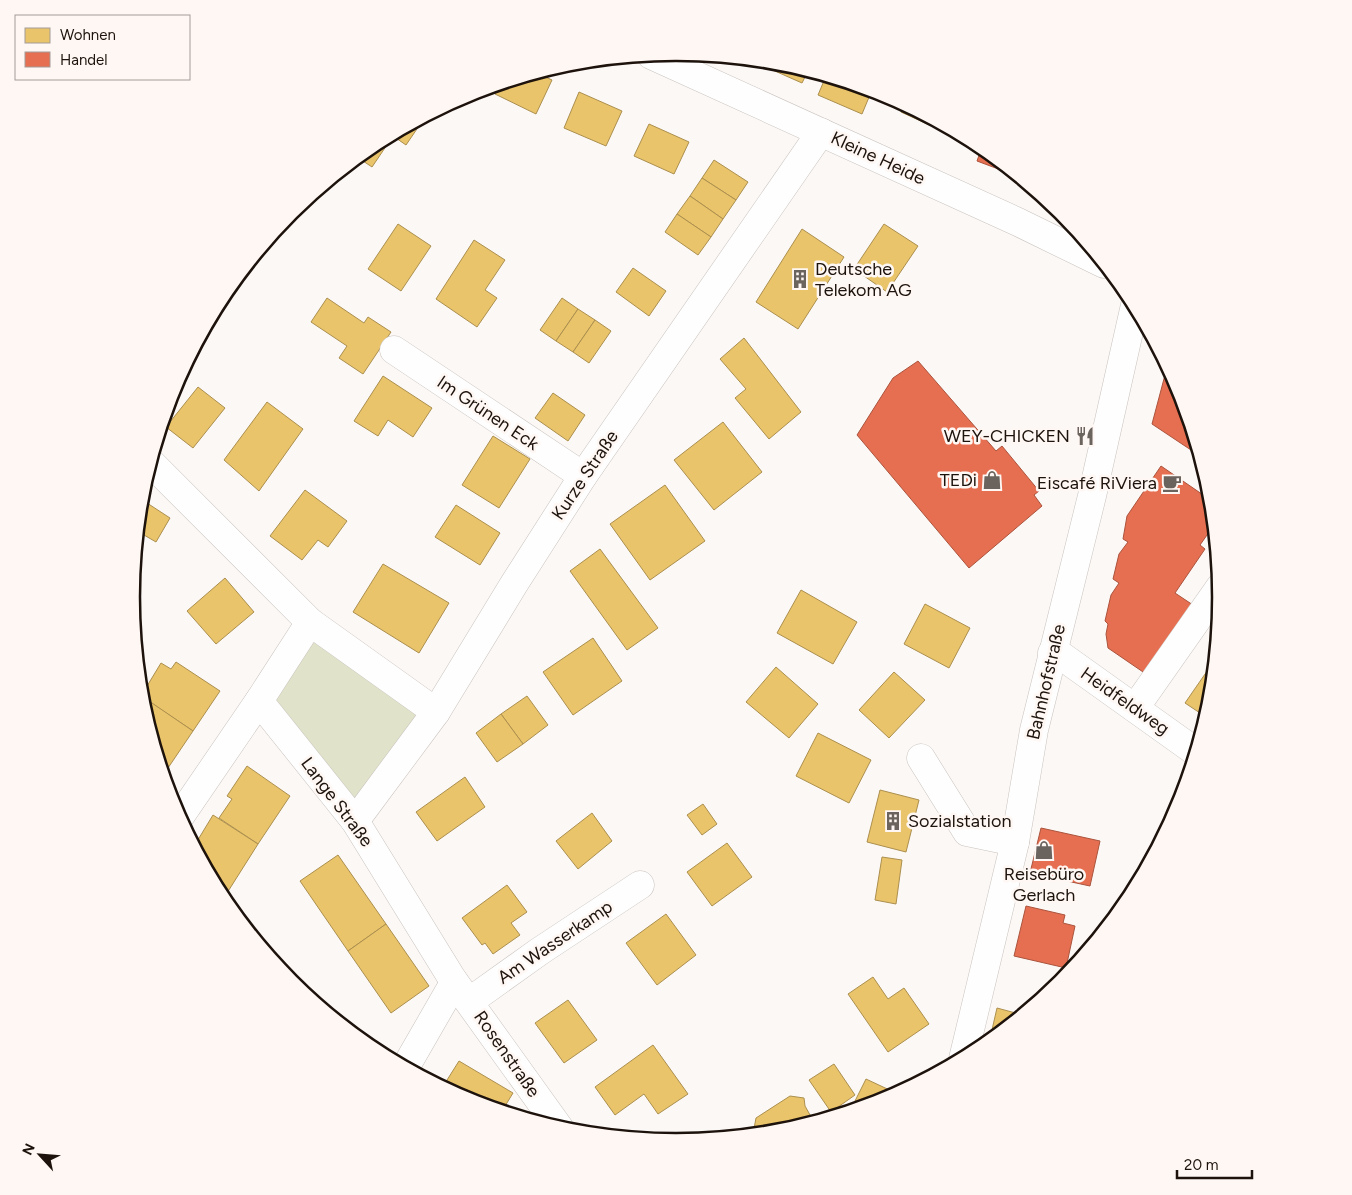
<svg xmlns="http://www.w3.org/2000/svg" width="1352" height="1195" font-family="Figtree,sans-serif">
<style>
.green{fill:#e0e2c9}
.homes{fill:#e9c46a;stroke:#ac8f4e}
.shops{fill:#e76f51;stroke:#ab533c}
.lines{fill:none;stroke-linecap:round;stroke-linejoin:round}
.minor-casing{stroke:#cac3be;stroke-width:29}
.path{stroke:#e3e2e2;stroke-width:3;stroke-dasharray:4 2.5;stroke-linecap:butt}
.minor{stroke:#fefefe;stroke-width:28}
.labels{text-anchor:middle;stroke-width:5;stroke-linejoin:round;paint-order:stroke}
.street-label{font-size:18px;fill:#1e130c;stroke:#fef7f3}
.poi-label{font-size:18px;fill:#1e130c;stroke:#fef7f3;text-anchor:end}
.rim{fill:none;stroke:#1e130c;stroke-width:2.5}
</style>
<rect width="100%" height="100%" fill="#fbf8f6"/>
<polygon class="green" points="310,629 431,713 355,815 263,701"/>
<g class="homes">
<polygon points="760,61 783,63 808,71 802,83 759,64"/>
<polygon points="537,73 552,80 536,114 495,94 500,84"/>
<polygon points="826,76 872,90 862,114 818,95"/>
<polygon points="579,92 622,111 606,146 564,128"/>
<polygon points="904,104 938,123 936,128 901,112"/>
<polygon points="418,120 421,123 406,145 393,136 372,167 357,157 373,144"/>
<polygon points="649,124 689,142 674,174 634,156"/>
<polygon points="714,160 748,182 736,200 702,178"/>
<polygon points="702,178 736,200 723,219 690,196"/>
<polygon points="690,196 723,219 711,237 677,214"/>
<polygon points="677,214 711,237 698,255 665,232"/>
<polygon points="286,218 287,219 255,265 250,262"/>
<polygon points="398,224 431,246 401,291 368,269"/>
<polygon points="884,224 918,246 887,292 854,269"/>
<polygon points="802,229 844,257 798,329 756,302"/>
<polygon points="474,240 505,260 485,290 497,298 477,327 436,299"/>
<polygon points="633,268 666,291 649,316 616,292"/>
<polygon points="327,298 364,323 368,317 391,332 363,374 339,358 347,346 311,322"/>
<polygon points="562,298 578,309 556,341 540,330"/>
<polygon points="578,309 595,320 573,352 556,341"/>
<polygon points="595,320 611,331 589,363 573,352"/>
<polygon points="744,338 801,412 769,439 735,398 746,389 720,359"/>
<polygon points="383,376 432,408 413,437 388,420 378,436 354,421"/>
<polygon points="198,387 225,408 193,448 166,427"/>
<polygon points="553,393 585,415 568,441 535,418"/>
<polygon points="267,402 303,429 259,491 224,460"/>
<polygon points="723,422 762,472 714,510 674,460"/>
<polygon points="493,436 530,459 499,508 462,485"/>
<polygon points="665,485 705,541 650,580 610,524"/>
<polygon points="305,490 347,521 328,547 318,540 302,560 270,536"/>
<polygon points="147,503 170,518 156,542 144,535 136,547 139,515"/>
<polygon points="456,505 500,533 480,565 435,537"/>
<polygon points="600,549 658,628 627,650 570,571"/>
<polygon points="383,564 449,603 419,653 353,612"/>
<polygon points="225,578 254,612 216,644 187,611"/>
<polygon points="801,590 857,622 833,664 777,633"/>
<polygon points="925,604 970,628 949,668 904,644"/>
<polygon points="1219,622 1217,636 1212,632"/>
<polygon points="593,638 622,681 573,715 543,672"/>
<polygon points="176,662 220,691 193,731 141,696 161,663 171,669"/>
<polygon points="1212,664 1214,666 1210,704 1206,717 1185,703"/>
<polygon points="776,667 818,704 789,738 746,702"/>
<polygon points="894,672 925,700 889,738 859,710"/>
<polygon points="527,696 548,725 523,744 501,714"/>
<polygon points="149,701 193,731 168,768 159,762 143,709 144,710"/>
<polygon points="501,714 523,744 497,762 476,733"/>
<polygon points="818,733 871,760 849,803 796,776"/>
<polygon points="159,762 168,768 163,776"/>
<polygon points="247,766 290,796 258,844 219,818 232,799 227,796"/>
<polygon points="465,777 485,807 437,841 416,812"/>
<polygon points="880,790 919,800 906,852 867,842"/>
<polygon points="703,804 717,824 702,835 687,815"/>
<polygon points="1168,809 1177,811 1161,841"/>
<polygon points="592,813 612,841 578,869 556,841"/>
<polygon points="213,815 258,844 227,893 215,886 197,852 201,846 196,843"/>
<polygon points="727,843 752,877 712,906 687,872"/>
<polygon points="338,855 386,924 348,951 300,881"/>
<polygon points="882,857 902,860 896,904 875,900"/>
<polygon points="507,885 527,912 511,923 520,935 493,954 485,943 482,945 462,918"/>
<polygon points="666,914 696,955 657,985 626,943"/>
<polygon points="386,924 429,986 391,1013 348,951"/>
<polygon points="873,977 888,999 904,988 929,1024 888,1052 848,994"/>
<polygon points="568,1000 597,1040 564,1063 535,1023"/>
<polygon points="997,1008 1023,1015 989,1043"/>
<polygon points="653,1045 688,1094 658,1114 644,1094 615,1115 595,1087"/>
<polygon points="459,1061 513,1093 502,1111 467,1101 442,1088"/>
<polygon points="834,1064 855,1095 831,1112 809,1080"/>
<polygon points="866,1079 898,1094 884,1101 850,1111"/>
<polygon points="790,1096 804,1098 805,1106 814,1122 782,1132 753,1134 756,1118"/>
</g>
<g class="shops">
<polygon points="982,147 1017,176 977,161"/>
<polygon points="918,361 996,451 1002,446 1039,491 1034,495 1042,506 969,568 857,435 893,378"/>
<polygon points="1170,370 1180,389 1200,456 1152,424 1165,375"/>
<polygon points="1161,466 1212,501 1214,525 1200,545 1205,549 1175,593 1193,605 1146,674 1108,648 1106,634 1108,624 1105,621 1111,595 1119,583 1113,579 1119,554 1128,542 1123,539 1127,516"/>
<polygon points="1041,828 1100,841 1090,886 1030,873"/>
<polygon points="1026,906 1065,915 1063,923 1075,926 1066,968 1014,956"/>
</g>
<g class="lines">
<g class="minor-casing">
<g id="minor">
<polyline points="651,55 1018,222 1104,264"/>
<polyline points="394,350 583,476"/>
<polyline points="150,462 310,622 436,712"/>
<polyline points="310,622 259,701 355,821 453,980 560,1129"/>
<polyline points="1052,653 1063,657 1196,752"/>
<polyline points="1135,708 1220,587"/>
<polyline points="921,758 967,832 1015,842"/>
<polyline points="179,818 259,701"/>
<polyline points="355,821 436,712 514,584 583,476 821,132"/>
<polyline points="470,1001 540,951 640,885"/>
<polyline points="963,1059 1015,842 1034,730 1092,496 1135,305"/>
<polyline points="405,1068 451,988 453,980"/>
</g>
</g>
<polyline class="path" points="1049,479 1068,486"/>
<use href="#minor" class="minor"/>
</g>
<defs>
<g id="building-bare" transform="scale(1.5)"><path d="M-4-6H4V6H1V3H-1V6H-4ZM-2.5-4.3h1.7v1.8h-1.7ZM.8-4.3h1.7v1.8H.8ZM-2.5-1h1.7V.8h-1.7ZM.8-1h1.7V.8H.8Z" fill="#6b635e" stroke="#fef7f3" stroke-width="2.5" paint-order="stroke"/></g>
<g id="restaurant-bare" transform="scale(1.5)"><path d="M-5-6h1v4h1v-4h1v4h1v-4h1v5L-1.5 .5V6h-2V.5L-5-1ZM5-6V6H3V1.5H1.5Q1.5-4 5-6Z" fill="#6b635e" stroke="#fef7f3" stroke-width="2.5" paint-order="stroke"/></g>
<g id="shop-bare" transform="scale(1.5)"><path d="M-5-2.5h2.3a2.7 3.5 0 0 1 5.4 0H5L5.5 6h-11ZM-1.5-2.5h3a1.5 2.3 0 0 0-3 0Z" fill="#6b635e" stroke="#fef7f3" stroke-width="2.5" paint-order="stroke"/></g>
<g id="cafe-bare" transform="scale(1.5)"><path d="M-5.5-4.5H6V0H3Q3 3.5 0 3.5H-2.5Q-5.5 3.5-5.5 0ZM3-3.2v2h1.7v-2ZM-6 4.5H4V6H-6Z" fill="#6b635e" stroke="#fef7f3" stroke-width="2.5" paint-order="stroke"/></g>
</defs>
<g fill-rule="evenodd">
<use href="#building-bare" x="800" y="279"/>
<use href="#restaurant-bare" x="1085" y="436"/>
<use href="#shop-bare" x="992" y="480"/>
<use href="#cafe-bare" x="1172" y="483"/>
<use href="#building-bare" x="893" y="821"/>
<use href="#shop-bare" x="1044" y="850"/>
</g>
<g class="labels">
<g class="street-label">
<text transform="translate(878 158) rotate(25)" y="6">Kleine Heide</text>
<text transform="translate(488 413) rotate(34)" y="6">Im Grünen Eck</text>
<text transform="translate(585 475) rotate(-56)" y="6">Kurze Straße</text>
<text transform="translate(1046 682) rotate(-77)" y="6">Bahnhofstraße</text>
<text transform="translate(1125 701) rotate(35)" y="6">Heidfeldweg</text>
<text transform="translate(337 802) rotate(53)" y="6">Lange Straße</text>
<text transform="translate(555 942) rotate(-34)" y="6">Am Wasserkamp</text>
<text transform="translate(507 1054) rotate(55)" y="6">Rosenstraße</text>
</g>
<g class="poi-label">
<text x="815" y="275" text-anchor="start">Deutsche<tspan x="815" dy="21">Telekom AG</tspan></text>
<text x="1070" y="442">WEY-CHICKEN</text>
<text x="977" y="486">TEDi</text>
<text x="1157" y="489">Eiscafé RiViera</text>
<text x="908" y="827" text-anchor="start">Sozialstation</text>
<text x="1044" y="880" text-anchor="middle">Reisebüro<tspan x="1044" dy="21">Gerlach</tspan></text>
</g>
</g>
<path d="M0 0H1352V1195H0ZM140 597a536 536 0 1 1 1072 0a536 536 0 1 1-1072 0Z" fill="#fef7f3" fill-rule="evenodd"/>
<path class="rim" d="M140 597a536 536 0 1 1 1072 0a536 536 0 1 1-1072 0Z"/>
<rect x="15" y="15" width="175" height="65" fill="#fef7f3" stroke="#a49c97"/>
<rect x="25" y="28" width="25" height="15" fill="#e9c46a" stroke="#a49c97"/>
<text x="60" y="40" font-size="15" fill="#1e130c">Wohnen</text>
<rect x="25" y="52" width="25" height="15" fill="#e76f51" stroke="#a49c97"/>
<text x="60" y="65" font-size="15" fill="#1e130c">Handel</text>
<g transform="translate(40 1155) rotate(296)" stroke="#fef7f3" stroke-width="4" paint-order="stroke">
<path d="M0-4L9 19L0 12L-9 19Z" fill="#1e130c"/>
<text y="-8" font-size="14" font-weight="bold" text-anchor="middle" fill="#1e130c">N</text>
</g>
<path d="M1177 1170v8h75v-8" fill="none" stroke="#1e130c" stroke-width="2.5"/>
<text x="1184" y="1170" font-size="15" fill="#1e130c" stroke="#fef7f3" stroke-width="4" paint-order="stroke">20 m</text>
</svg>
